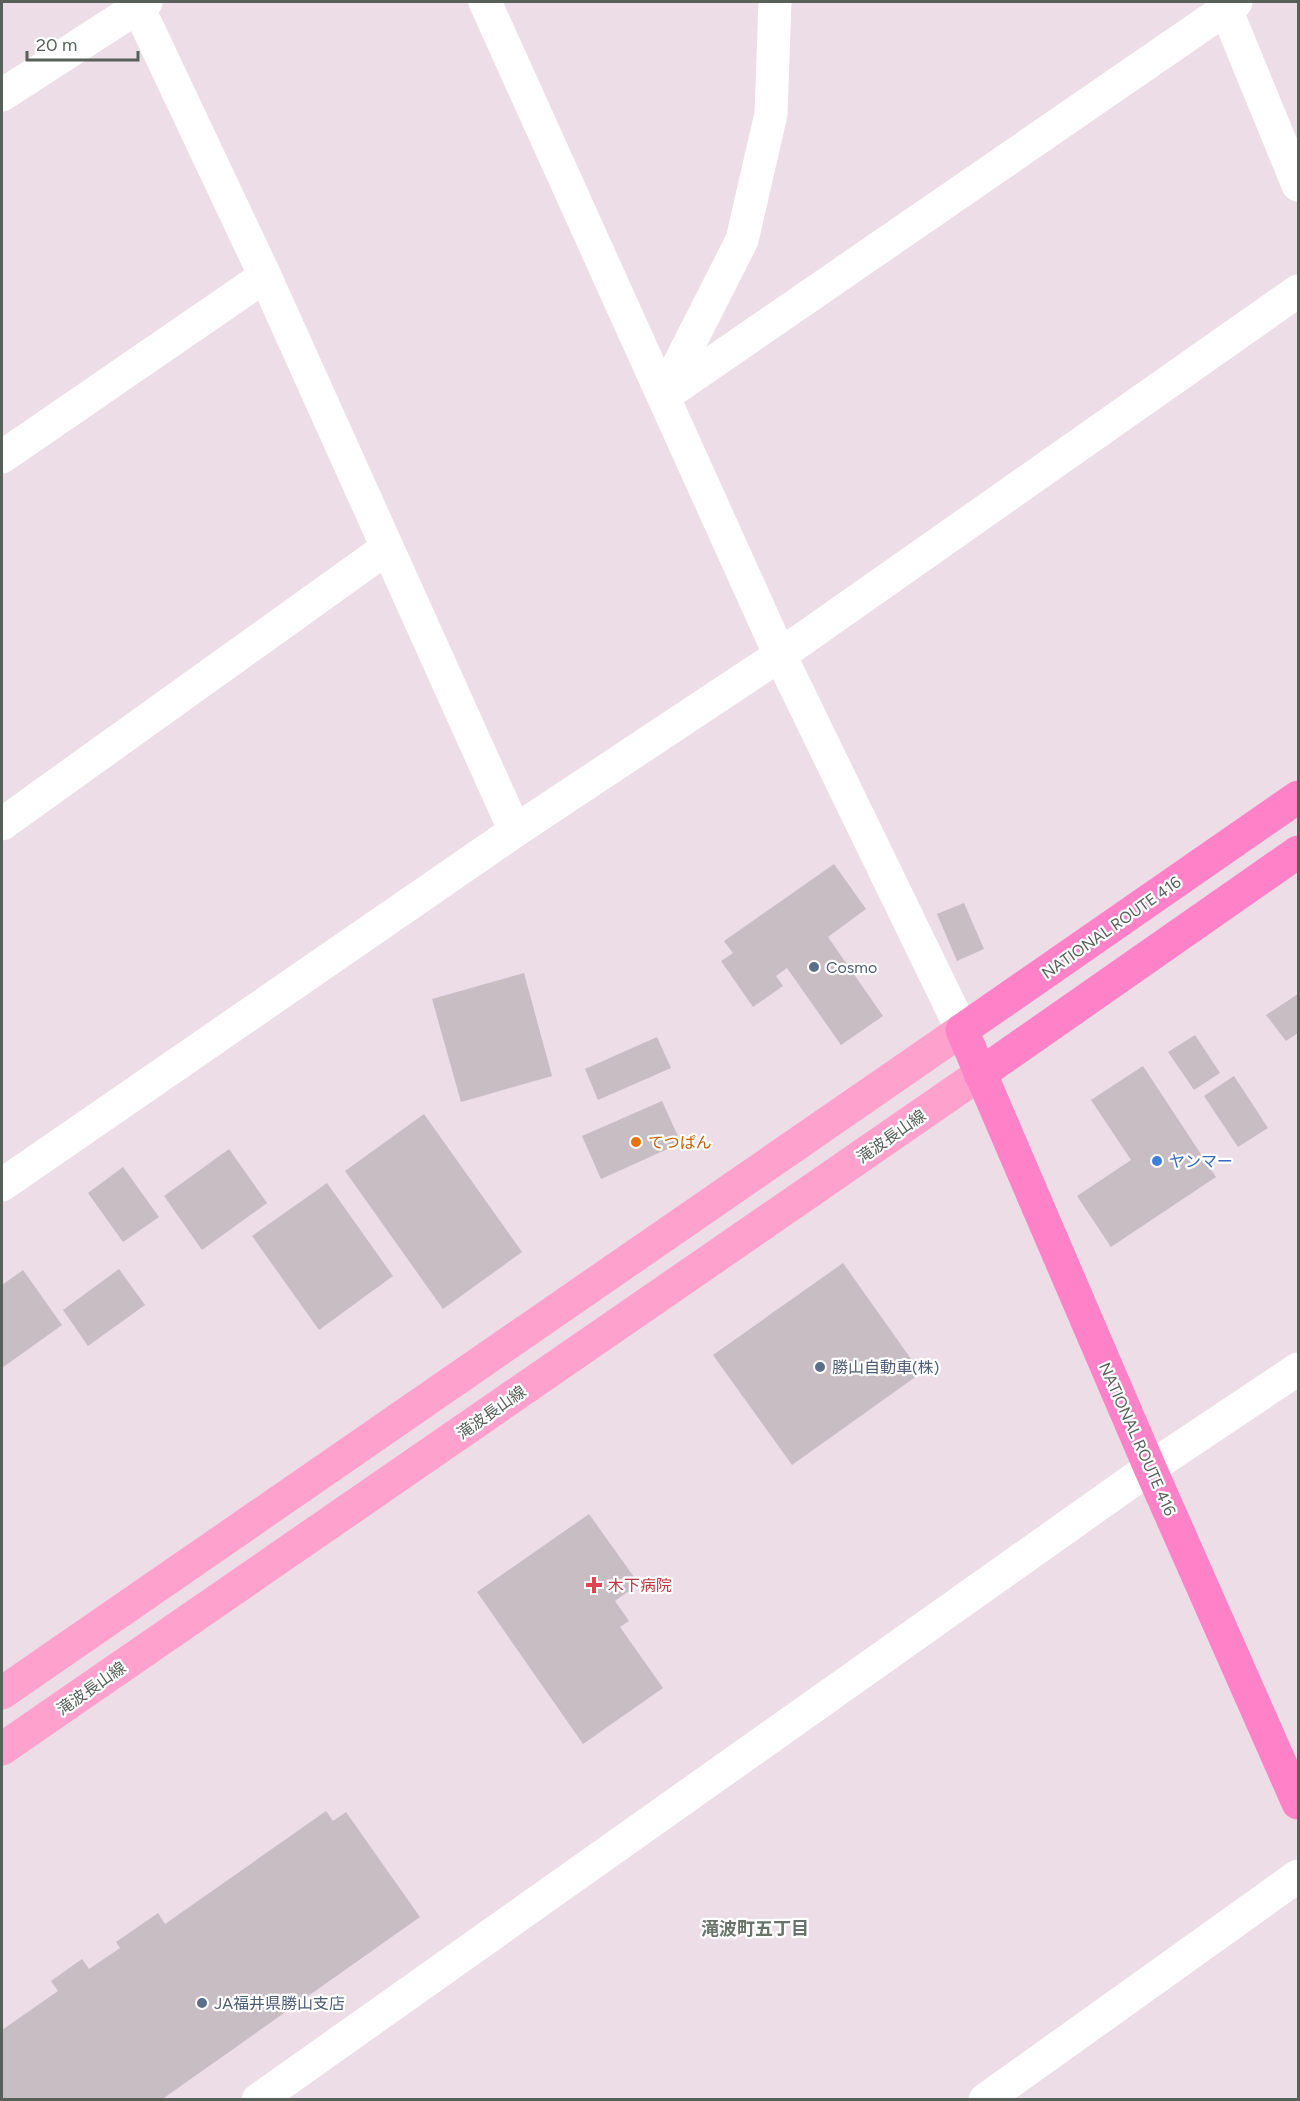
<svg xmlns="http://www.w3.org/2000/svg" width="1300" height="2101" font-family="Figtree,'Noto Sans JP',sans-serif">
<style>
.building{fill:#c9bdc4}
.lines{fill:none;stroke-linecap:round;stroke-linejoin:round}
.minor{stroke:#fff;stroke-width:33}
.major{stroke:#ffa0cd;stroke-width:33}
.highway{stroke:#ff82c9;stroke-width:33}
.service-dot{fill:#5c6f8a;stroke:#fff;stroke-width:2}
.food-dot{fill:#e8710a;stroke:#fff;stroke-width:2}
.shop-dot{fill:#3f7fe0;stroke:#fff;stroke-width:2}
.health-dot{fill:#e0444e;stroke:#fff;stroke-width:2}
.labels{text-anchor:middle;stroke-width:4.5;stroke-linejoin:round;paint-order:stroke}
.street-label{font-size:16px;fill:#576159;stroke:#fff}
.service-label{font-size:16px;fill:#4e5e75;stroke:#fff;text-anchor:start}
.food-label{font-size:16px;fill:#c56008;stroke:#fff;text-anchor:start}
.shop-label{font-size:16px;fill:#366cbe;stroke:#fff;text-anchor:start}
.health-label{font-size:16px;fill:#be3a42;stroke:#fff;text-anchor:start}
.neighbourhood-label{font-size:18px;font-weight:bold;fill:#68736a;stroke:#fff}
</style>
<rect width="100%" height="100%" fill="#eddde6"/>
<g class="building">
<polygon points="834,864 866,909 828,937 883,1016 841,1045 787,968 776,976 783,986 753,1007 721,961 733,953 724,941"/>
<polygon points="964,903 984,949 957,961 937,914"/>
<polygon points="524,973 552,1076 461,1102 432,999"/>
<polygon points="1298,994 1298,1033 1286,1041 1266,1015"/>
<polygon points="1195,1035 1220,1073 1194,1090 1168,1052"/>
<polygon points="657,1037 671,1068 598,1100 585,1069"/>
<polygon points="1143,1066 1216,1177 1111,1247 1077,1196 1131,1160 1091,1100"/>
<polygon points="1234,1076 1268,1128 1238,1147 1204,1096"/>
<polygon points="662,1101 681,1143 601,1179 582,1136"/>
<polygon points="424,1114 522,1252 443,1309 345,1171"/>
<polygon points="229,1149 267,1203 202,1250 164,1196"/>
<polygon points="123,1167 159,1217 123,1242 88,1193"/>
<polygon points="327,1183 393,1276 319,1330 252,1236"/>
<polygon points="843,1263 921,1373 792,1465 713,1355"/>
<polygon points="119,1269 145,1305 88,1346 63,1310"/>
<polygon points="23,1270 62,1325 2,1368 2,1285"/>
<polygon points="589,1514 639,1584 615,1601 629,1621 620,1627 663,1688 583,1744 477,1592"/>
<polygon points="326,1811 333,1821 346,1812 420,1917 161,2100 2,2100 2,2030 58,1991 51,1981 82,1959 89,1969 120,1948 116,1942 158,1913 165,1924"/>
</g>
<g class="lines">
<g class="minor">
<polyline points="485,2 780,655 962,1030"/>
<polyline points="1223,2 1298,185"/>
<polyline points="138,7 265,276 515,831"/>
<polyline points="2,95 146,2"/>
<polyline points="665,392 742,240 771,114 775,2"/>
<polyline points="664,396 1236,2"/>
<polyline points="2,457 265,276"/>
<polyline points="2,824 387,548"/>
<polyline points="2,1185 515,831 780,655 1298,291"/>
<polyline points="258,2100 1150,1468 1298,1369"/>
<polyline points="985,2100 1298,1876"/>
</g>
<g class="major">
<polyline points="2,1693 962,1030"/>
<polyline points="2,1749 980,1074"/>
</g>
<g class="highway">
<polyline points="1298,797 962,1030 1150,1468 1298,1803"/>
<polyline points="980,1074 1298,852"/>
</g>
</g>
<g class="service-dot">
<circle cx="814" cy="967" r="6"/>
<circle cx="820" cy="1367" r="6"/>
<circle cx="202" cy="2003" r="6"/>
</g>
<circle class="food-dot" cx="636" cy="1142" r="6"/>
<circle class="shop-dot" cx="1157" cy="1161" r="6"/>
<path class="health-dot" d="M591 1576h6v6h6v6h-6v6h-6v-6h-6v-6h6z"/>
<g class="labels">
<g class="street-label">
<text transform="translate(1111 927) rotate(-35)" y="6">NATIONAL ROUTE 416</text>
<text transform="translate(891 1136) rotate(-35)" y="6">滝波長山線</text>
<text transform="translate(491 1412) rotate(-35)" y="6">滝波長山線</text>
<text transform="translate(1138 1439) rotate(66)" y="6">NATIONAL ROUTE 416</text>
<text transform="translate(91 1688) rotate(-35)" y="6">滝波長山線</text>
</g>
<g class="service-label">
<text x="826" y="973">Cosmo</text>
<text x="832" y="1373">勝山自動車(株)</text>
<text x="214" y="2009">JA福井県勝山支店</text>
</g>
<g class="food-label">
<text x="648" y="1148">てつぱん</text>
</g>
<g class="shop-label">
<text x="1169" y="1167">ヤンマー</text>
</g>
<g class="health-label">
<text x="608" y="1591">木下病院</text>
</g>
<g class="neighbourhood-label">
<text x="755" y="1935">滝波町五丁目</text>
</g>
</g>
<rect width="1300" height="2101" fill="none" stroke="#576159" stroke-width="6"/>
<path d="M27 51v9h111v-9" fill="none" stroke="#576159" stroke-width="3"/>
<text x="36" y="51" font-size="18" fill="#576159" stroke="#ffffff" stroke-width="4.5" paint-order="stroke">20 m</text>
</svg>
